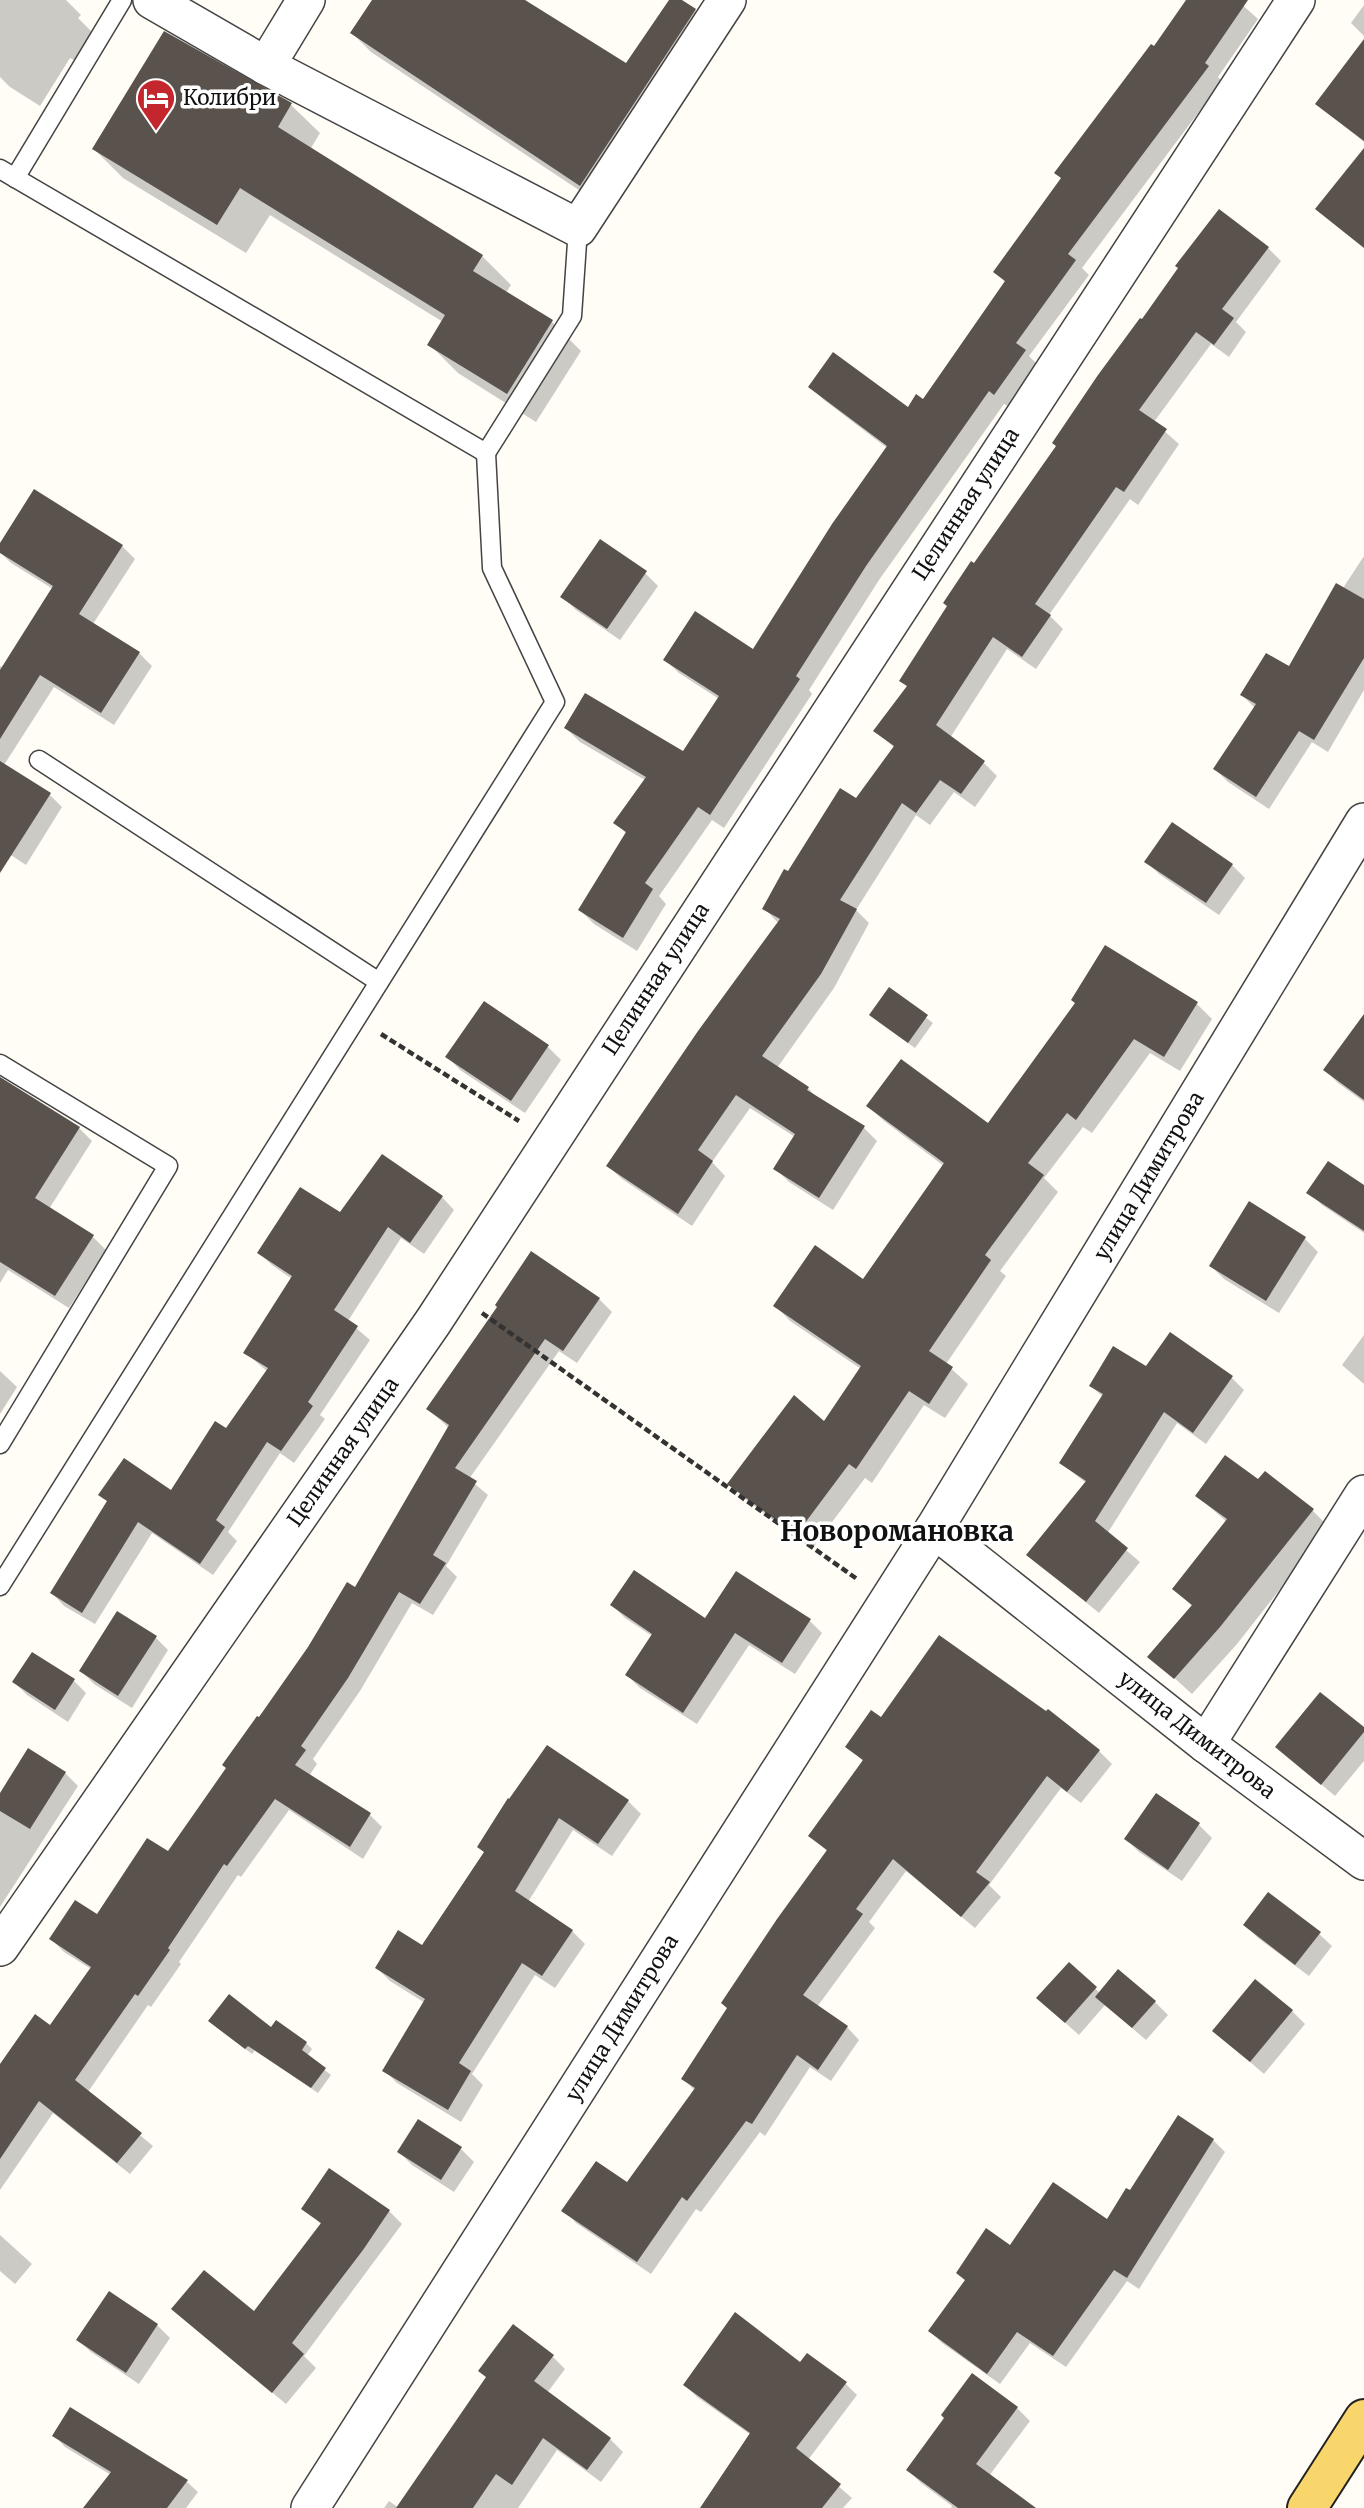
<svg xmlns="http://www.w3.org/2000/svg" width="1364" height="2508" font-family="Merriweather,serif">
<style>
.shadow{fill:#0003}
.building{fill:#5a524d}
.lines{fill:none;stroke-linecap:round;stroke-linejoin:round}
.lane-casing{stroke:#444;stroke-width:21}
.street-casing{stroke:#444;stroke-width:40}
.primary-casing{stroke:#222;stroke-width:42}
.path{stroke:#333;stroke-width:4.5;stroke-dasharray:7 3.5;stroke-linecap:butt}
.lane{stroke:#fff;stroke-width:18}
.street{stroke:#fff;stroke-width:37}
.primary{stroke:#f9d66b;stroke-width:38}
.labels{text-anchor:middle;stroke-width:7;stroke-linejoin:round;paint-order:stroke}
.poi-label{font-size:21px;fill:#111;stroke:#fff;text-anchor:start}
.street-label{font-size:21px;fill:#111;stroke:#fff}
.district-label{font-size:28px;font-weight:bold;fill:#111;stroke:#fff}
</style>
<rect width="100%" height="100%" fill="#fffdf5"/>
<g class="shadow">
<polygon points="0,0 66,0 81,15 78,18 93,33 76,61 70,58 40,106 10,87 0,77"/>
<polygon points="374,0 521,0 626,65 671,0 679,0 695,10 714,30 600,204 371,52 352,33"/>
<polygon points="1188,0 1237,0 1258,19 1218,77 1222,81 1082,268 1089,275 1029,356 1038,365 1009,407 1004,404 879,580 809,690 812,694 724,828 712,820 659,896 666,904 637,951 594,924 580,910 627,834 616,823 645,780 580,742 566,728 684,753 719,699 679,673 665,660 754,651 887,448 824,400 811,387 908,409 923,401 1006,283 996,272"/>
<polygon points="1364,5 1364,36 1351,23"/>
<polygon points="165,34 291,105 320,133 311,148 482,256 511,285 506,293 552,322 581,351 536,422 458,373 429,344 443,322 270,215 246,253 123,178 94,149"/>
<polygon points="1364,42 1364,142 1317,104"/>
<polygon points="1268,248 1281,261 1236,322 1246,332 1229,357 1211,344 1154,422 1179,444 1138,505 1130,499 1049,615 1063,629 1036,669 1007,649 950,738 984,763 997,776 975,807 954,792 930,825 916,815 856,910 869,923 834,988 777,1068 808,1088 819,1100 864,1128 877,1141 833,1210 789,1182 775,1168 795,1137 750,1108 712,1162 725,1176 692,1226 622,1179 608,1166 779,924 765,909 789,874 856,801 895,748 876,731 908,687 902,681 975,565"/>
<polygon points="0,546 122,546 135,559 93,624 139,653 152,666 114,725 54,687 4,765 49,794 62,807 26,865 0,848 0,666 3,668 53,589 11,563 0,552"/>
<polygon points="1364,556 1364,690 1328,752 1312,742 1269,809 1228,782 1215,769 1255,708 1242,695 1290,669"/>
<polygon points="645,573 658,586 620,640 576,610 563,597"/>
<polygon points="1146,861 1232,865 1245,878 1219,915 1159,874"/>
<polygon points="889,990 933,1023 915,1048 877,1021"/>
<polygon points="484,1003 548,1047 561,1060 525,1113 460,1070 448,1057"/>
<polygon points="1077,1003 1197,1004 1212,1019 1180,1071 1150,1053 1092,1133 1083,1127 1044,1178 1058,1192 1000,1271 1006,1276 946,1364 968,1384 945,1418 924,1405 872,1483 865,1478 812,1549 745,1499 730,1483 825,1423 861,1369 790,1321 775,1305 864,1281 944,1166 884,1121 868,1106 988,1125"/>
<polygon points="1364,1017 1364,1102 1338,1083 1325,1070"/>
<polygon points="0,1078 79,1128 92,1141 49,1209 93,1237 106,1250 69,1308 8,1270 0,1283"/>
<polygon points="1364,1187 1364,1233 1322,1205 1309,1192"/>
<polygon points="442,1197 454,1210 424,1254 401,1238 348,1321 370,1340 320,1415 325,1419 294,1463 280,1453 228,1532 237,1541 213,1575 152,1533 95,1624 64,1606 52,1593 108,1502 100,1495 171,1492 227,1431 268,1372 246,1353 292,1279 272,1265 259,1253 340,1215"/>
<polygon points="1250,1204 1305,1239 1318,1252 1279,1313 1224,1279 1211,1266"/>
<polygon points="599,1299 612,1312 577,1363 559,1351 469,1479 488,1495 446,1566 457,1577 433,1615 412,1603 360,1691 313,1759 317,1764 309,1776 370,1815 382,1827 363,1859 289,1810 241,1877 238,1875 179,1962 181,1964 151,2007 148,2005 88,2092 153,2146 130,2174 53,2113 0,2190 0,2067 51,2028 91,1969 64,1952 51,1939 97,1917 168,1853 260,1720 356,1589 449,1428 428,1409"/>
<polygon points="1364,1335 1364,1384 1342,1365"/>
<polygon points="1147,1368 1231,1377 1244,1390 1206,1444 1177,1423 1107,1534 1140,1562 1099,1613 1028,1555 1086,1483 1061,1463 1103,1397 1091,1386"/>
<polygon points="0,1371 17,1387 0,1414"/>
<polygon points="1259,1482 1313,1511 1329,1527 1237,1644 1192,1694 1150,1656 1193,1607 1174,1589 1227,1522 1197,1496"/>
<polygon points="612,1605 706,1621 809,1620 822,1633 795,1674 749,1645 697,1724 640,1688 627,1675 652,1636 625,1618"/>
<polygon points="155,1637 168,1650 132,1708 94,1684 81,1671"/>
<polygon points="73,1680 86,1693 68,1722 27,1695 14,1682"/>
<polygon points="882,1719 1099,1751 1112,1764 1081,1803 1061,1788 989,1885 1001,1897 975,1928 906,1871 869,1922 875,1928 817,2007 847,2027 859,2040 831,2081 810,2067 765,2136 760,2132 701,2212 696,2209 651,2274 576,2223 564,2210 628,2185 695,2091 683,2078 828,1852 810,1836 864,1762 848,1747"/>
<polygon points="1364,1730 1364,1761 1335,1796 1277,1747"/>
<polygon points="65,1773 78,1786 0,1907 0,1796"/>
<polygon points="1156,1795 1199,1825 1212,1838 1182,1881 1139,1852 1126,1839"/>
<polygon points="508,1801 628,1801 641,1814 612,1856 573,1830 528,1902 572,1931 585,1944 555,1988 535,1975 472,2074 483,2085 461,2122 397,2083 384,2070 425,2003 390,1981 377,1968 423,1948 486,1853"/>
<polygon points="1245,1925 1319,1934 1332,1946 1309,1976 1258,1938"/>
<polygon points="1069,1964 1100,1993 1155,2002 1168,2015 1146,2040 1105,2005 1079,2035 1052,2011"/>
<polygon points="1292,2011 1305,2024 1264,2074 1214,2031"/>
<polygon points="216,2027 272,2029 306,2043 312,2049 307,2056 331,2075 318,2093 255,2050 252,2054"/>
<polygon points="419,2122 461,2149 474,2162 454,2192 412,2165 399,2152"/>
<polygon points="1213,2140 1225,2152 1139,2289 1127,2281 1066,2367 1030,2343 1000,2384 942,2343 930,2331 966,2281 958,2273 1010,2247 1107,2221 1131,2192"/>
<polygon points="304,2209 389,2211 402,2224 304,2356 316,2368 286,2404 187,2321 254,2314 322,2225"/>
<polygon points="0,2235 32,2264 15,2284 0,2271"/>
<polygon points="157,2325 170,2338 139,2384 91,2352 78,2340"/>
<polygon points="552,2356 565,2369 547,2393 610,2439 623,2452 601,2482 557,2450 518,2508 384,2508 389,2501 399,2508"/>
<polygon points="801,2364 845,2383 857,2395 808,2460 852,2498 843,2508 702,2508 751,2435 697,2397 685,2385"/>
<polygon points="972,2375 1017,2408 1030,2421 989,2476 1023,2508 951,2508 952,2506 921,2483 908,2470 946,2418"/>
<polygon points="70,2410 187,2482 198,2492 186,2508 101,2508 111,2475 65,2447 55,2436"/>
</g>
<g class="building">
<polygon points="372,0 525,0 626,63 669,0 682,0 696,9 580,186 350,33"/>
<polygon points="1186,0 1248,0 1205,63 1209,66 1068,254 1076,260 1016,343 1026,350 994,395 989,391 866,566 796,676 800,679 710,815 698,807 645,883 653,889 623,938 578,910 626,832 613,823 646,777 564,728 585,693 683,751 719,696 663,660 695,611 753,649 832,524 887,446 808,387 833,352 908,407 916,394 923,399 1005,281 993,272 1061,178 1054,173 1151,44 1154,46"/>
<polygon points="164,31 292,103 278,127 483,255 473,271 553,320 507,394 427,345 445,315 240,188 217,225 92,149"/>
<polygon points="1364,39 1364,141 1315,104"/>
<polygon points="1364,148 1364,248 1315,209"/>
<polygon points="1219,209 1269,247 1222,309 1234,318 1214,345 1196,332 1139,410 1167,429 1124,492 1116,487 1035,604 1051,615 1022,657 993,637 936,725 985,761 961,794 940,780 916,813 902,803 840,900 857,909 821,974 762,1056 809,1087 807,1090 865,1126 819,1198 773,1169 795,1134 736,1095 698,1150 713,1161 678,1214 606,1166 698,1031 780,919 762,909 784,869 788,871 840,788 856,798 894,746 873,731 907,686 899,681 947,606 943,603 971,561 974,563 1056,446 1052,443 1098,375 1140,318 1142,319 1178,268 1175,266"/>
<polygon points="34,489 123,545 79,614 140,652 101,713 40,675 0,739 0,670 53,586 0,553 0,543"/>
<polygon points="600,539 647,571 607,629 560,597"/>
<polygon points="1336,583 1364,599 1364,658 1314,740 1299,731 1256,797 1213,769 1256,704 1240,695 1266,653 1289,666"/>
<polygon points="0,761 51,793 0,873"/>
<polygon points="1172,822 1233,864 1206,903 1144,862"/>
<polygon points="1105,945 1198,1002 1164,1057 1134,1039 1076,1120 1067,1113 1028,1163 1044,1175 985,1255 991,1260 929,1351 953,1367 929,1404 909,1391 856,1469 849,1464 796,1535 727,1484 794,1395 824,1421 861,1366 773,1306 815,1245 863,1279 944,1163 866,1106 901,1059 988,1123 1075,1003 1071,1000"/>
<polygon points="889,987 928,1015 908,1043 869,1015"/>
<polygon points="484,1001 549,1045 511,1101 445,1057"/>
<polygon points="1364,1014 1364,1100 1323,1070"/>
<polygon points="0,1077 80,1127 35,1198 94,1235 55,1296 0,1262"/>
<polygon points="382,1154 443,1196 410,1243 388,1227 334,1310 358,1326 308,1402 313,1406 281,1451 267,1442 216,1520 225,1527 200,1564 138,1522 82,1613 50,1593 107,1501 98,1495 124,1458 171,1490 215,1421 226,1428 268,1368 243,1353 292,1276 257,1253 300,1187 340,1212"/>
<polygon points="1328,1161 1364,1185 1364,1231 1306,1193"/>
<polygon points="1249,1201 1306,1237 1266,1301 1209,1266"/>
<polygon points="531,1251 600,1298 563,1351 545,1339 455,1468 477,1481 433,1555 446,1563 420,1604 399,1592 348,1678 301,1746 306,1750 295,1765 371,1813 350,1847 275,1799 227,1866 224,1864 168,1948 170,1950 138,1996 135,1994 75,2080 142,2133 117,2163 39,2101 0,2159 0,2064 35,2014 50,2025 91,1967 49,1939 75,1900 97,1914 147,1838 168,1851 226,1768 222,1765 257,1716 259,1717 308,1647 347,1582 355,1587 449,1425 426,1409 497,1307 495,1305"/>
<polygon points="1170,1332 1233,1376 1193,1433 1164,1412 1095,1521 1128,1548 1086,1602 1026,1555 1086,1481 1059,1463 1103,1394 1089,1386 1113,1346 1146,1366"/>
<polygon points="1225,1455 1258,1479 1265,1471 1314,1509 1220,1627 1174,1679 1147,1657 1192,1605 1172,1589 1227,1519 1195,1496"/>
<polygon points="634,1570 705,1618 736,1571 811,1619 782,1663 735,1633 683,1713 625,1675 652,1634 610,1605"/>
<polygon points="117,1611 157,1636 118,1696 79,1671"/>
<polygon points="939,1635 1046,1711 1048,1709 1100,1750 1067,1792 1047,1776 976,1872 990,1882 961,1917 893,1859 856,1909 863,1914 803,1995 848,2026 818,2070 797,2055 752,2124 746,2121 687,2201 682,2197 637,2262 561,2211 596,2161 627,2182 695,2088 681,2079 727,2008 721,2003 777,1919 827,1850 808,1836 863,1760 845,1747 871,1710 881,1717"/>
<polygon points="32,1652 75,1679 55,1710 12,1682"/>
<polygon points="1320,1692 1364,1727 1364,1732 1321,1785 1275,1747"/>
<polygon points="547,1745 629,1800 598,1844 559,1818 515,1891 573,1930 542,1976 522,1963 459,2063 471,2071 448,2110 382,2071 425,1999 375,1968 398,1930 422,1945 484,1852 477,1847 508,1798 509,1799"/>
<polygon points="28,1748 66,1772 30,1829 0,1811 0,1793"/>
<polygon points="1156,1793 1200,1823 1168,1870 1124,1839"/>
<polygon points="1268,1892 1321,1932 1295,1965 1243,1925"/>
<polygon points="1069,1962 1097,1987 1065,2023 1036,1998"/>
<polygon points="1118,1969 1156,2001 1132,2028 1095,1997"/>
<polygon points="1255,1979 1293,2010 1250,2062 1212,2031"/>
<polygon points="229,1994 271,2027 276,2020 307,2042 302,2050 326,2068 311,2088 248,2046 245,2049 208,2021"/>
<polygon points="1178,2115 1214,2139 1127,2278 1114,2270 1053,2356 1017,2332 987,2374 928,2331 965,2280 956,2273 986,2228 1010,2245 1053,2182 1107,2219 1126,2188 1130,2190"/>
<polygon points="418,2119 462,2147 441,2180 397,2152"/>
<polygon points="329,2168 390,2210 363,2250 292,2343 304,2354 272,2393 171,2309 204,2270 254,2311 321,2223 301,2209"/>
<polygon points="109,2291 158,2324 126,2373 76,2340"/>
<polygon points="735,2312 800,2362 807,2353 847,2382 796,2448 841,2484 822,2508 700,2508 750,2433 683,2385"/>
<polygon points="513,2324 554,2355 534,2381 611,2438 587,2470 543,2438 512,2485 496,2474 473,2508 396,2508 486,2377 478,2371"/>
<polygon points="972,2373 1018,2407 976,2464 1036,2508 958,2508 906,2470 944,2418 941,2415"/>
<polygon points="70,2407 188,2480 167,2508 83,2508 111,2472 52,2436"/>
</g>
<g class="lines">
<g class="lane-casing">
<g id="lane">
<polyline points="0,169 486,453 572,316 578,228"/>
<polyline points="15,178 122,0"/>
<polyline points="39,760 379,982"/>
<polyline points="0,1064 168,1166 0,1444"/>
<polyline points="0,1586 555,702 492,568 486,453"/>
</g>
</g>
<g class="street-casing">
<g id="street">
<polyline points="152,0 266,66 578,228 727,0"/>
<polyline points="266,66 306,0"/>
<polyline points="934,1529 1206,1744 1364,1861"/>
<polyline points="1206,1744 1364,1494"/>
<polyline points="0,1947 433,1322 1296,0"/>
<polyline points="310,2508 934,1529 1364,822"/>
</g>
</g>
<g class="primary-casing">
<polyline id="primary" points="1307,2508 1364,2419"/>
</g>
<g class="path">
<polyline points="381,1034 519,1121"/>
<polyline points="482,1313 857,1579"/>
</g>
<use href="#lane" class="lane"/>
<use href="#street" class="street"/>
<use href="#primary" class="primary"/>
</g>
<defs>
<g id="hotel-pin" transform="scale(2.0125)"><path d="M0 17L-7.5 6A9.5 9.5 0 1 1 7.5 6Z" fill="#c4262e" stroke="#fff"/><path d="M-6-4.5h1.5V1H6V5H4.5V3h-9V5H-6ZM-4 0a1.8 1.8 0 1 1 3.6 0ZM.5 0V-2.5h3Q6-2.5 6 0Z" fill="#fff"/></g>
</defs>
<g fill-rule="evenodd">
<use href="#hotel-pin" x="156" y="98"/>
</g>
<g class="labels">
<g class="poi-label">
<text x="183" y="105">Колибри</text>
</g>
<g class="street-label">
<text transform="translate(966 504) rotate(-57)" y="7">Целинная улица</text>
<text transform="translate(656 979) rotate(-57)" y="7">Целинная улица</text>
<text transform="translate(1149 1176) rotate(-59)" y="7">улица Димитрова</text>
<text transform="translate(343 1452) rotate(-55)" y="7">Целинная улица</text>
<text transform="translate(1197 1735) rotate(38)" y="7">улица Димитрова</text>
<text transform="translate(622 2018) rotate(-58)" y="7">улица Димитрова</text>
</g>
<g class="district-label">
<text x="897" y="1541">Новоромановка</text>
</g>
</g>
</svg>
